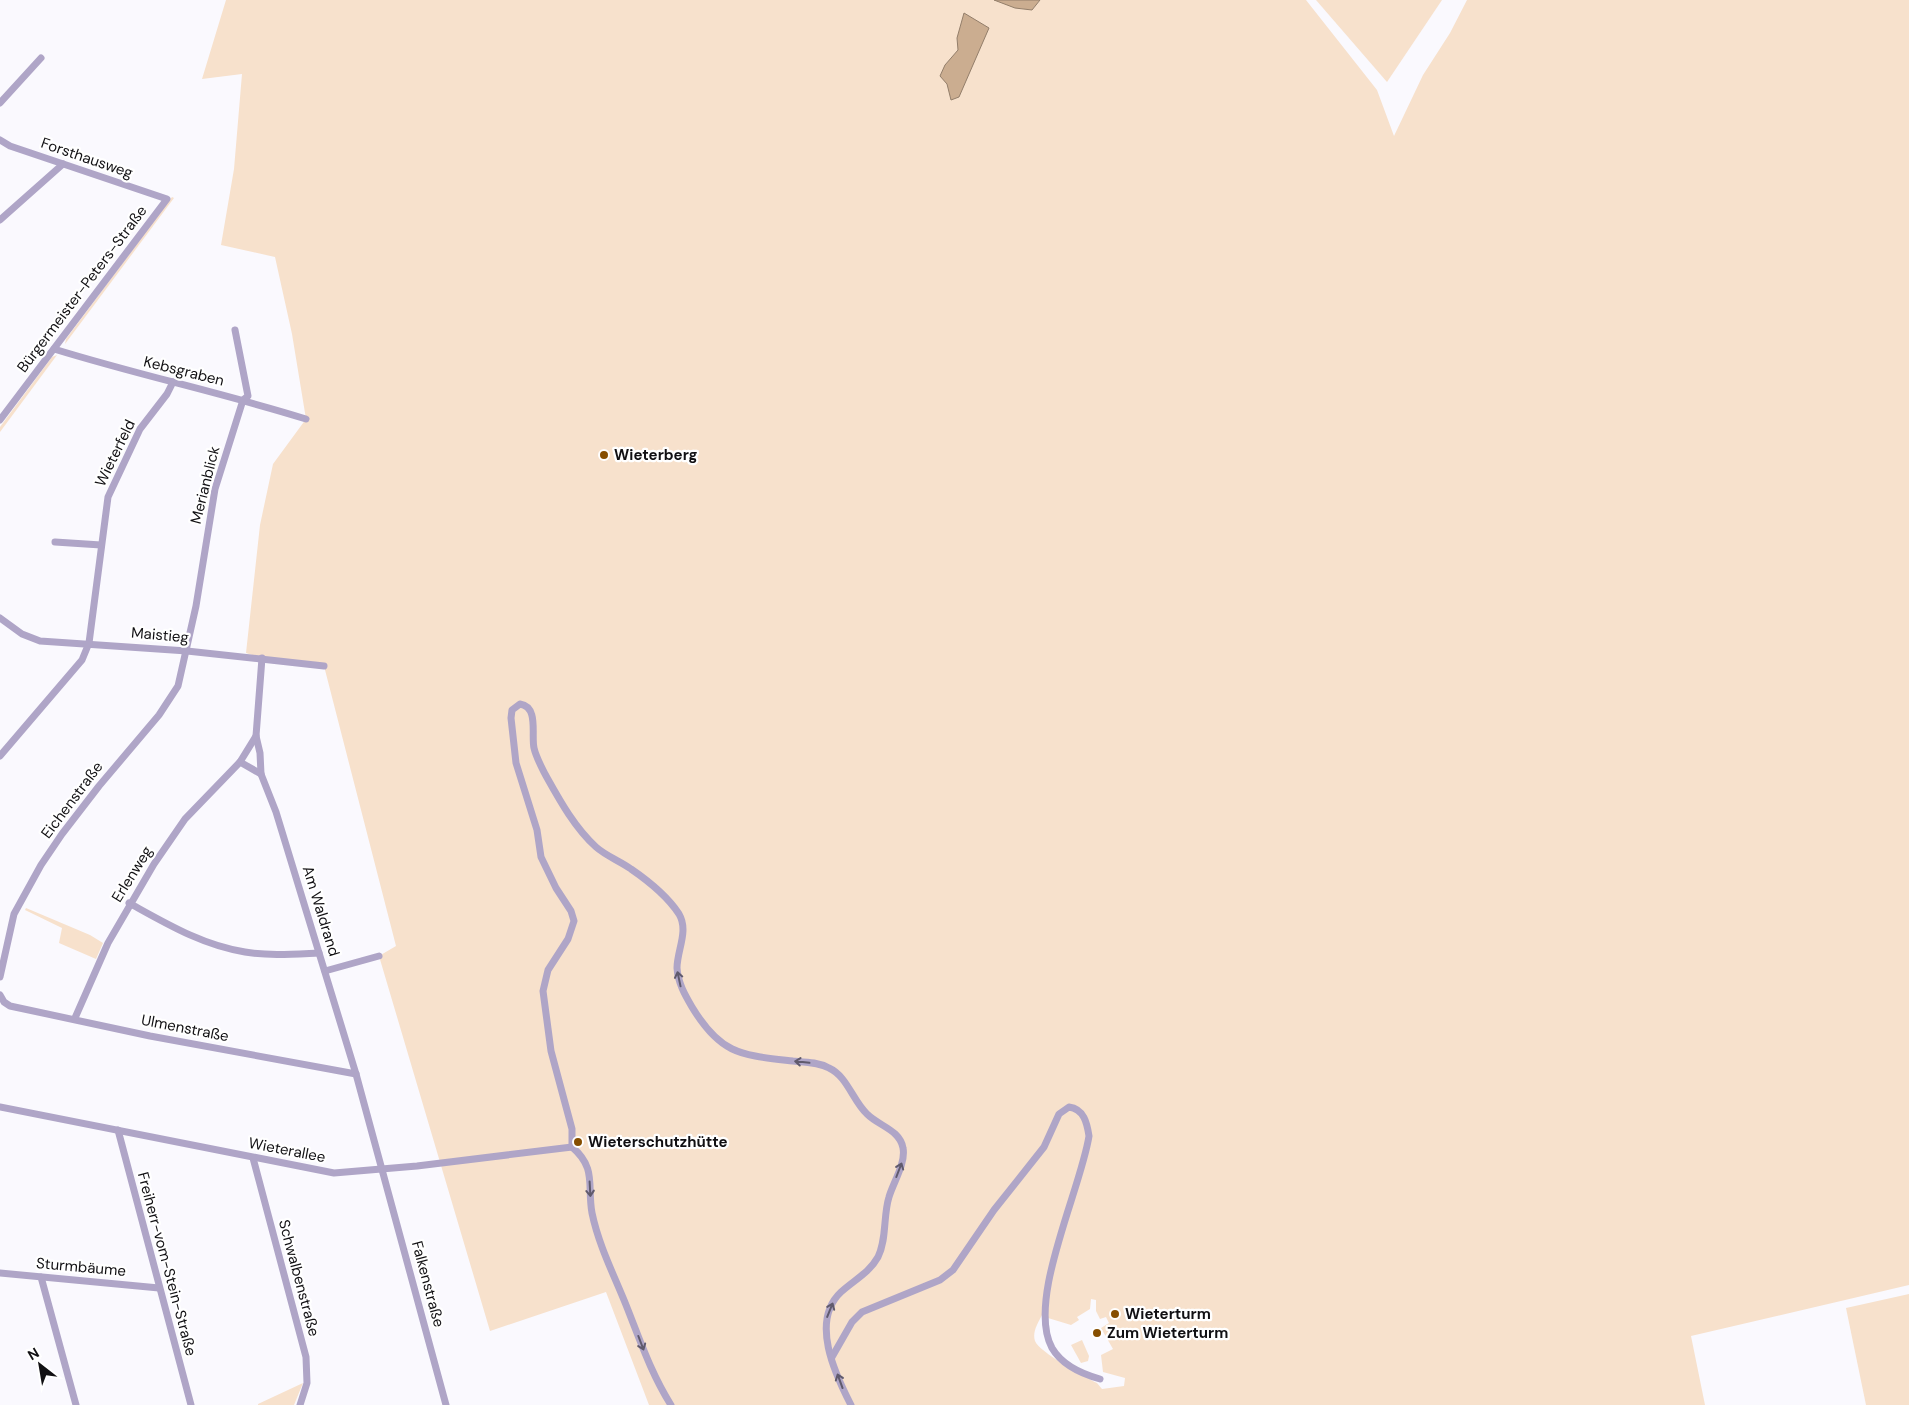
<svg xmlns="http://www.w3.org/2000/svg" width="1909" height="1405" font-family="'DM Sans',sans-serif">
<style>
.green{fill:#f7e1cc;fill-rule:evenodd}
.water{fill:#cbad90;stroke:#937e6a}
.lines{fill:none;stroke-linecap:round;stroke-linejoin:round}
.minor{stroke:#afa5c7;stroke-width:7}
.oneway{stroke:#605a6d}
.poi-dot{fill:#864e00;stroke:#fff;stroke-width:2}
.labels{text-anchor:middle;stroke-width:4.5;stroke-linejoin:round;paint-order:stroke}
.street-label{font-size:15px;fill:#111013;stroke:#fff}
.poi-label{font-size:15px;font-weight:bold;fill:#111013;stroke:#fff;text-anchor:start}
</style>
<rect width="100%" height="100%" fill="#faf9fe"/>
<g class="green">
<path d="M226,0H994L1032,10L1040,0H1306L1377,90L1394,136L1423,75L1450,33L1467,0H1909V1285L1691,1336L1705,1405H649L606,1292L490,1331L379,956L396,946L324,666L262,658L246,653L260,525L273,464L306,419L292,334L275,257L221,245L234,169L242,74L202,79ZM989,28L951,100L945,65L959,50L957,38ZM1091,1299L1096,1300V1311L1100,1319L1106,1317L1109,1323L1101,1328L1113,1349L1101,1355L1103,1372L1125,1378L1124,1386L1102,1389L1097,1383C1085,1377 1039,1352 1035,1341C1032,1332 1038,1323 1042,1315L1047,1313L1048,1318L1071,1325L1079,1320L1077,1317L1090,1309Z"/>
<polygon points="1316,0 1442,0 1387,82"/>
<polygon points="172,197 174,198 65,344 66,339"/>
<polygon points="57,355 0,432 0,427 52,357"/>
<polygon points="26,908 90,935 103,943 96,959 59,943 62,928 25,910"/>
<polygon points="1909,1294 1909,1405 1866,1405 1846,1308"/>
<polygon points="1082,1340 1089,1356 1088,1361 1081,1363 1071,1345"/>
<polygon points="303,1383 294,1405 258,1405 258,1404"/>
</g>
<g class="water">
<polygon points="994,0 1040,0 1032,10 1015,8"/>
<polygon points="964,13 989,28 959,97 951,100 947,84 940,76 945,65 958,50 957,38"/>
</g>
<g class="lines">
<g class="minor">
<polyline points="0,103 41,58"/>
<polyline points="0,140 10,146 167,199 0,420"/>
<polyline points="0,220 63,164"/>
<path d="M54,349C138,375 223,393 306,419"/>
<polyline points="55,542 101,545"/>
<polyline points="0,618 22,634 40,641 187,651 324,666"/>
<polyline points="262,658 256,736 260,753 261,774 276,812 356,1074 446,1405"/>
<polyline points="0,756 82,660 89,643 108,497 140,429 167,394 173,382"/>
<polyline points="240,762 261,774"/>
<path d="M129,903C167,924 202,945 245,952C269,956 295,954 319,953"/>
<polyline points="325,971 379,956"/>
<polyline points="0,977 14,914 41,865 62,834 99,786 159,715 178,686 196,606 215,489 243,400 248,396 235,330"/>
<polyline points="0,995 4,1002 10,1006 150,1036 356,1074"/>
<polyline points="75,1018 108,943 154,864 185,819 240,762 256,736"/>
<polyline points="0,1107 334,1173 417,1166 572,1147"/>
<polyline points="118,1130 191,1405"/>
<path d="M572,1147V1129L551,1051L543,991L548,970L568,939L574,921L571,911L556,888L541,857L537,830L516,763L511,718L512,710L520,704C539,707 531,734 534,748C536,757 541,766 545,774C559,799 574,827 596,847C606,856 620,861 631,869C647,880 668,897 679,914C689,931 677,950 677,968C678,983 685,995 692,1007C721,1055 741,1055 793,1061C805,1062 818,1062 829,1068C847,1076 853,1101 867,1114C879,1126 900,1130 903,1148C906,1163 893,1183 889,1197C883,1216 887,1239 878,1257C869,1273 854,1280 841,1292C810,1321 835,1374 851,1405"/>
<path d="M572,1147C597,1168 587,1186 592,1213C599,1247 616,1279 628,1310C641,1343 652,1375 671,1405"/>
<polyline points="253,1158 306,1357 307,1383 300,1405"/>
<polyline points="0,1273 159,1288"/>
<polyline points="41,1277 76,1405"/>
<path d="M832,1357L852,1322L862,1312L940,1280L953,1270L994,1210L1044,1147L1059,1114L1069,1107C1084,1109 1087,1123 1089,1136C1081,1189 1026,1301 1052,1348C1062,1365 1082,1374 1100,1379"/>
</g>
</g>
<defs><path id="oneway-shaft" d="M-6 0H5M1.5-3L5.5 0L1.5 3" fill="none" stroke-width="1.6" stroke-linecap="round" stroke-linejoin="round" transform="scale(1.25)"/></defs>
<g class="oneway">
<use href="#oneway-shaft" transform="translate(679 979) rotate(-102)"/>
<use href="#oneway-shaft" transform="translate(802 1062) rotate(-174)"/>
<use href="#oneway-shaft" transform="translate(899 1170) rotate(-69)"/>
<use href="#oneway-shaft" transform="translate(590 1189) rotate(87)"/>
<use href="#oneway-shaft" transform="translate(830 1310) rotate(-68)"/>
<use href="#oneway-shaft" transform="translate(641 1343) rotate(69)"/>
<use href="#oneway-shaft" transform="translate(840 1381) rotate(-110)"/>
</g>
<g class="poi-dot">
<circle cx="604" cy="455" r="5"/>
<circle cx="578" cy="1142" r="5"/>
<circle cx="1115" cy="1314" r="5"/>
<circle cx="1097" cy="1333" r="5"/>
</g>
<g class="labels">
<g class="street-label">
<text transform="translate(87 158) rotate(19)" y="5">Forsthausweg</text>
<text transform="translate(82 289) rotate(-53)" y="5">Bürgermeister-Peters-Straße</text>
<text transform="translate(184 371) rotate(14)" y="5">Kebsgraben</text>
<text transform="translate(115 453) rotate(-64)" y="5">Wieterfeld</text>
<text transform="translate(205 485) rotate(-76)" y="5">Merianblick</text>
<text transform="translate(160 635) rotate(5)" y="5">Maistieg</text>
<text transform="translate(72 800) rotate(-53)" y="5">Eichenstraße</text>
<text transform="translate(132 874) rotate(-58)" y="5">Erlenweg</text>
<text transform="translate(321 911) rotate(73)" y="5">Am Waldrand</text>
<text transform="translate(185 1028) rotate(11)" y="5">Ulmenstraße</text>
<text transform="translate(287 1150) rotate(11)" y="5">Wieterallee</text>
<text transform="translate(167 1264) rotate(75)" y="5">Freiherr-vom-Stein-Straße</text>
<text transform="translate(81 1267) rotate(5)" y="5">Sturmbäume</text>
<text transform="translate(299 1278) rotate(75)" y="5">Schwalbenstraße</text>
<text transform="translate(428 1284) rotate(75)" y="5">Falkenstraße</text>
</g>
<g class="poi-label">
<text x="614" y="460">Wieterberg</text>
<text x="588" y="1147">Wieterschutzhütte</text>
<text x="1125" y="1319">Wieterturm</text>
<text x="1107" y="1338">Zum Wieterturm</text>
</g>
</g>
<g transform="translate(40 1365) rotate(329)" stroke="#ffffff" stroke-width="4" paint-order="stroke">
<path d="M0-4L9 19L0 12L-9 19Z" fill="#111013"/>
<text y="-8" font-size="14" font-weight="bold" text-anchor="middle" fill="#111013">N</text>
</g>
</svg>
